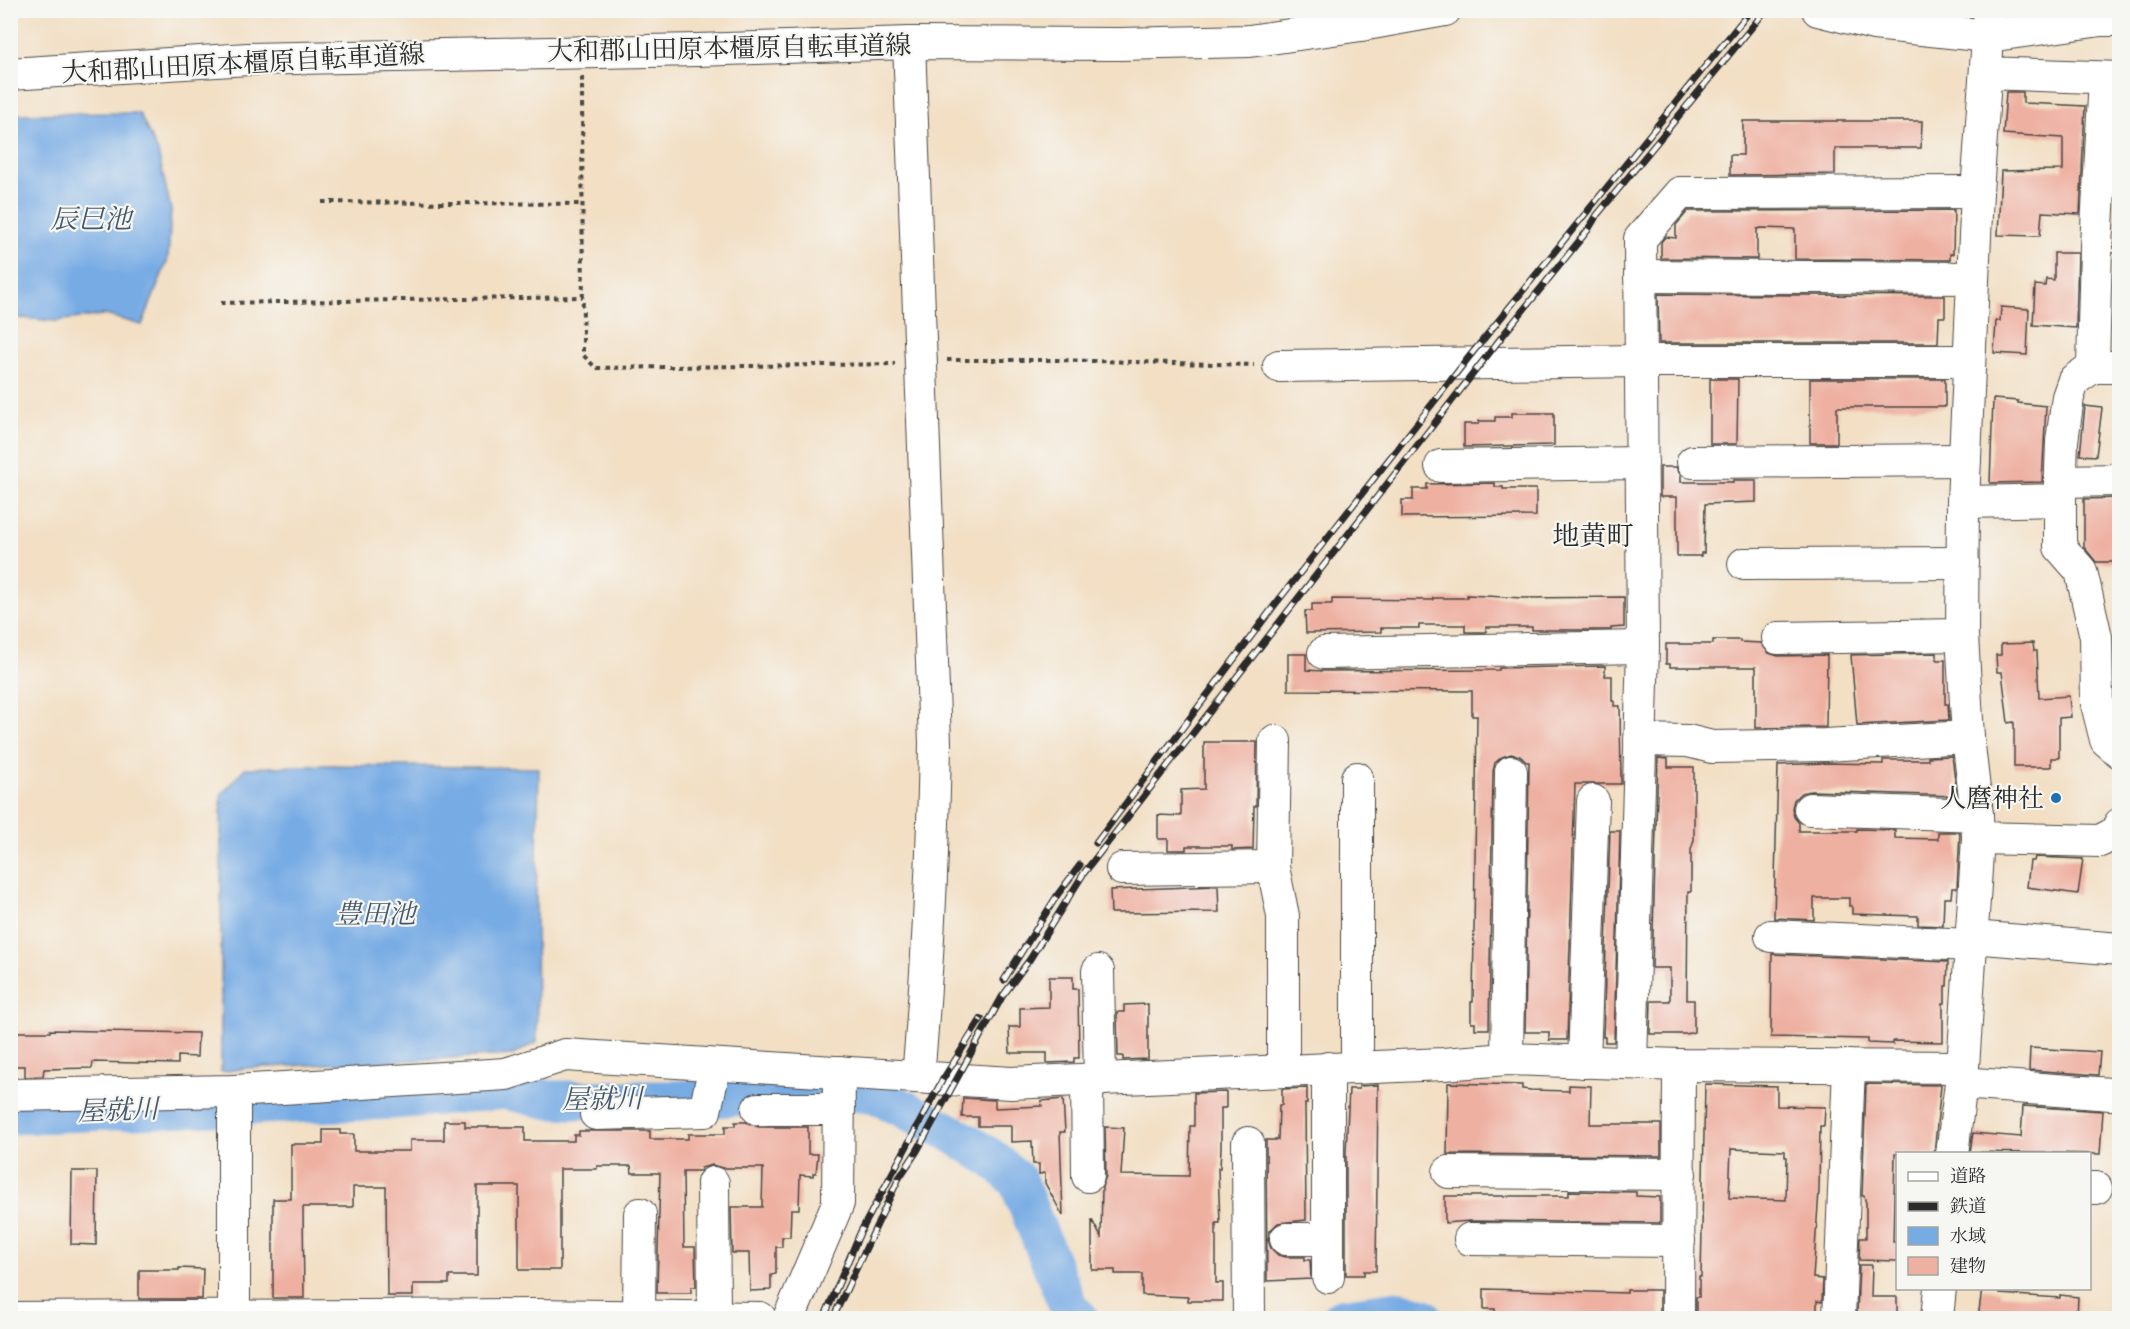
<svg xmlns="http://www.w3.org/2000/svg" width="2130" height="1329" font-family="'Sorts Mill Goudy','Noto Serif JP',serif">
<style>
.water{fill:#77abe4;stroke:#516b88;stroke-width:1.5}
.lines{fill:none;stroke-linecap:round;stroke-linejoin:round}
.river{stroke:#77abe4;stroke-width:39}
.building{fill:#eeb0a1;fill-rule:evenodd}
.minor-casing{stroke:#494642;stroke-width:34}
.path{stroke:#494642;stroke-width:4;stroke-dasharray:4.5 4.5;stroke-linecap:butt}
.minor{stroke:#fff;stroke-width:32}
.rail-casing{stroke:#2b2b2b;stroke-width:7}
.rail{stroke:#f6f6f2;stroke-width:4.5;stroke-dasharray:14;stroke-linecap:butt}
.poi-dot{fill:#1f6fb2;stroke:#f6f6f2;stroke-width:2}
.labels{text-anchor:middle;stroke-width:4.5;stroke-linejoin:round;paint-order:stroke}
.street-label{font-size:26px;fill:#2b2b2b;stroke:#f6f6f2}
.poi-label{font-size:26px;fill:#2b2b2b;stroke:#f6f6f2;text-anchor:end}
.water-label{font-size:27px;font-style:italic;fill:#46586c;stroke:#f6f6f2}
.neighbourhood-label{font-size:27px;fill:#2b2b2b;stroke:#f6f6f2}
</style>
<rect width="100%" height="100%" fill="#f6f6f2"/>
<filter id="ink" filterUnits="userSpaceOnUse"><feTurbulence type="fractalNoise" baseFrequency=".0167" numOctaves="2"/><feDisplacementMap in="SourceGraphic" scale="12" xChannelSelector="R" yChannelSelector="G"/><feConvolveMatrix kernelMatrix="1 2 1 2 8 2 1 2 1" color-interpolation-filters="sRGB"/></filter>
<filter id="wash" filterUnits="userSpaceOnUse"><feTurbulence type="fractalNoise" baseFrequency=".008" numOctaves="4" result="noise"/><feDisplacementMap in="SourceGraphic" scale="24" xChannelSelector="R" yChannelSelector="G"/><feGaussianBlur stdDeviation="1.35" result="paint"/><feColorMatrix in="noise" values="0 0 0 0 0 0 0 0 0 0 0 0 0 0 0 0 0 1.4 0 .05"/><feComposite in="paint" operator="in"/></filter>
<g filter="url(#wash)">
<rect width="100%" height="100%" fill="#f2dfc4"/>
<g class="water">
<polygon points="139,113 158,152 171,210 168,259 142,325 105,315 56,321 11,317 11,114"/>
<polygon points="326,765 539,768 536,902 537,1042 513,1055 248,1068 221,1072 221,795 245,768"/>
</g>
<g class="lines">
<g class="river">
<polyline points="10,1115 393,1100 504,1090 550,1100 676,1100 818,1092 873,1093 951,1133 993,1159 1017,1180 1069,1308 1079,1318"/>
<polyline points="1341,1318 1398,1310 1424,1318"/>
</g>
</g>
<g id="blocks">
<g class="building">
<polygon points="2006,92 2023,92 2023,103 2085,106 2080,214 2042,212 2040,236 1998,235 2001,171 2063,170 2063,138 2003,134"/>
<polygon points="1743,121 1922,121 1921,148 1835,148 1835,174 1730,175 1730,155 1743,155"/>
<polygon points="1954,210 1953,254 1950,254 1950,260 1795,259 1795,229 1761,228 1757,229 1757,259 1661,258 1661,242 1665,237 1676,238 1676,225 1688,211"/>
<polygon points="2054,253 2078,253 2076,328 2033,325 2035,285 2045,286 2046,279 2054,280"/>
<polygon points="1658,294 1945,296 1945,317 1939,317 1938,343 1659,343"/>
<polygon points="2001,307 2029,309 2027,355 1994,353 1996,321 2000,321"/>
<polygon points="1710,379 1738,379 1737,444 1710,444"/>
<polygon points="1810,379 1945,379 1945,407 1837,407 1837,443 1810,443"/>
<polygon points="1993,399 2018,401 2018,403 2046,406 2042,482 1990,483"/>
<polygon points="2085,406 2102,408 2096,456 2080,455"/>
<polygon points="1512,413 1554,413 1554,445 1464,447 1464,424 1479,424 1479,421 1495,421 1495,417 1512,417"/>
<polygon points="1660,467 1676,467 1681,475 1681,482 1733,482 1733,480 1756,480 1756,502 1705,504 1704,553 1701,553 1701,556 1677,556 1677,497 1660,497"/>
<polygon points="1495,483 1495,487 1503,487 1503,489 1536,489 1536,516 1402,517 1402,500 1413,500 1413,489 1427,489 1427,484"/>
<polygon points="2120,498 2120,562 2096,562 2084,547 2084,499"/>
<polygon points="1467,595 1523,598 1624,597 1624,627 1611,628 1611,630 1532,630 1532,627 1486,627 1486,632 1465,632 1465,625 1419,625 1419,628 1381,628 1381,632 1306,633 1305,611 1312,611 1312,604 1332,604 1332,599 1433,600 1433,598 1467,598"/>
<polygon points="1713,640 1740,640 1740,642 1761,643 1769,653 1778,656 1827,655 1826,727 1756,728 1756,667 1670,667 1670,664 1666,664 1666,644 1713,644"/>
<polygon points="2033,643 2034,651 2037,651 2039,698 2069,696 2071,717 2059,718 2059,758 2051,758 2051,767 2014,767 2014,722 2008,723 2002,672 1997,672 1996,655 2001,655 2001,644"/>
<polygon points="1937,653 1937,660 1945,660 1945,704 1948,704 1949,720 1857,725 1851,655"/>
<polygon points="1288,654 1306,654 1306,670 1324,671 1499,670 1499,668 1605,666 1605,676 1612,676 1612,701 1614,701 1614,706 1620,706 1621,784 1575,784 1567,1040 1549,1040 1549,1032 1525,1032 1529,762 1526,762 1520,756 1511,754 1502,757 1495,763 1493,771 1489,1029 1475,1029 1475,1023 1471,1023 1471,1002 1473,1002 1477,716 1472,716 1472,691 1288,690"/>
<polygon points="1204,742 1257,742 1256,806 1254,806 1253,849 1232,850 1232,846 1186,846 1186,850 1168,850 1168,839 1158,839 1158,815 1181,816 1181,790 1204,789"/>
<polygon points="1952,756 1957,796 1811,791 1801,793 1794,800 1792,808 1794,817 1799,823 1799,831 1857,831 1857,829 1895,830 1895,838 1938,839 1938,832 1960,832 1957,888 1952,888 1951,898 1944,898 1943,926 1918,925 1918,916 1852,914 1852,906 1849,906 1849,898 1814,898 1814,920 1774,918 1778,765 1825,763 1883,764 1883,760 1928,760 1928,757"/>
<polygon points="1658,758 1668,759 1668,767 1694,767 1694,840 1691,850 1691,892 1688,892 1687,1000 1694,1000 1694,1032 1686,1034 1650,1034 1651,1001 1670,1001 1670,968 1652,968"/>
<polygon points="1610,831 1620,831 1614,1042 1605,1042 1605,1037 1603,1037"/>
<polygon points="2035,857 2083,859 2078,894 2027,887 2030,861 2034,861"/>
<polygon points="1218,886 1219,912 1111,913 1110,890"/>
<polygon points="1772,954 1948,962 1947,986 1945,986 1945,1003 1943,1003 1943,1042 1893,1041 1893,1044 1868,1043 1868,1039 1771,1037"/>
<polygon points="1049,977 1073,977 1073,989 1078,989 1079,1058 1074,1058 1074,1062 1047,1063 1047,1053 1010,1053 1009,1027 1020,1027 1020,1008 1049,1007"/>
<polygon points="1148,1004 1148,1059 1123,1060 1123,1056 1118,1056 1117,1012 1124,1012 1124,1005"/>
<polygon points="50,1030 198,1033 197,1057 178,1056 178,1064 93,1062 92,1068 44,1069 43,1076 25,1077 25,1066 10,1066 10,1032 50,1032"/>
<polygon points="2030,1048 2100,1052 2098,1075 2029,1070"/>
<polygon points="1448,1083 1522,1085 1522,1089 1531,1090 1569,1091 1569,1085 1591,1086 1590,1124 1661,1124 1661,1156 1447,1154"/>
<path d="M1705,1084L1777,1086V1106L1825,1107L1824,1126H1820L1819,1191L1813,1278L1823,1279L1822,1302L1817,1301V1318H1696V1297H1699V1277H1701ZM1731,1149L1785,1151V1157H1787L1786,1200L1729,1198Z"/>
<polygon points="1866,1084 1941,1085 1934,1154 1895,1154 1893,1242 1898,1242 1898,1261 1859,1260 1860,1238 1866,1238 1866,1203 1864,1196 1862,1196"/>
<polygon points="1378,1085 1376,1271 1364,1271 1364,1275 1346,1275 1346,1151 1349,1089 1359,1089 1359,1086"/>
<polygon points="1307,1088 1307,1104 1305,1104 1306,1220 1278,1223 1270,1231 1268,1240 1271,1248 1278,1255 1286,1257 1305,1257 1305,1260 1310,1260 1311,1279 1267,1281 1266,1140 1278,1140 1279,1105 1282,1105 1282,1089"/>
<polygon points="1226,1092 1226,1108 1221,1108 1221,1147 1220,1168 1218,1168 1220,1223 1216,1223 1216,1283 1223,1283 1223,1301 1188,1301 1188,1297 1142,1295 1142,1274 1115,1274 1115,1270 1092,1270 1092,1220 1101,1237 1102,1187 1106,1176 1105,1127 1124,1128 1121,1175 1189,1176 1190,1126 1194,1126 1194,1093"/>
<polygon points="963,1098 995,1100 995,1108 1042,1106 1041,1101 1063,1099 1065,1132 1060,1132 1063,1216 1045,1183 1045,1173 1039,1174 1039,1164 1033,1164 1032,1141 1011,1142 1011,1126 978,1126 978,1117 962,1117"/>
<polygon points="2023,1106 2103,1111 2100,1154 1970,1152 1973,1133 2021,1137"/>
<polygon points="444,1121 465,1121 465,1127 525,1127 525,1141 574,1141 574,1135 579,1135 579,1131 650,1131 650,1139 688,1139 688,1134 725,1134 725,1126 735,1126 735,1122 746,1122 758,1127 808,1127 808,1154 818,1154 816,1173 813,1173 813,1176 800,1175 799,1209 791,1209 790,1237 782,1237 782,1247 776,1247 776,1274 771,1275 771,1290 750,1291 749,1253 732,1253 731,1207 762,1207 763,1168 722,1168 712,1165 701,1168 701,1171 683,1171 684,1247 695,1247 696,1287 691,1287 691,1293 657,1293 660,1173 632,1173 631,1166 597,1166 597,1169 560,1169 560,1270 519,1270 519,1186 477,1186 477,1276 449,1276 449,1284 413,1284 413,1296 387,1296 386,1187 353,1187 353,1207 303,1207 304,1298 273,1298 273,1199 291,1199 291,1144 323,1144 323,1130 340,1130 340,1134 354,1134 354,1151 410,1151 410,1140 444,1140"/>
<polygon points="72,1171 97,1171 96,1245 71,1244"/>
<polygon points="1569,1191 1636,1192 1636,1196 1660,1197 1660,1223 1470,1221 1445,1223 1445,1196 1569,1196"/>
<polygon points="1859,1265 1872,1265 1871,1297 1897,1297 1897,1318 1860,1318 1861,1314 1857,1313"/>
<polygon points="179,1268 203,1269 202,1299 139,1299 139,1270 179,1270"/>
<polygon points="1484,1289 1627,1293 1627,1290 1660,1290 1660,1318 1495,1318 1495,1309 1484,1309"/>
<polygon points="1982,1289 2000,1291 2000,1294 2060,1298 2060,1295 2078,1297 2077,1318 1978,1318"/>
</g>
</g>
</g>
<g filter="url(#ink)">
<use href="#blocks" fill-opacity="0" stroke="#494642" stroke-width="1.5"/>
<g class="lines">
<g class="minor-casing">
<g id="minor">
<polyline points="1818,10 1874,24 1988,36 2101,20 2120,20"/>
<path d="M909,43L935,743C933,855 928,966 918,1077"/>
<polyline points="1986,73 2120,78"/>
<polyline points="10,74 248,59 697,50 909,43 1120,44 1249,41 1361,25 1445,10"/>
<polyline points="1640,276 1973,278"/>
<polyline points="1279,366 1640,361 1969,361"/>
<polyline points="2093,367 2096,246 2105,78"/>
<polyline points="1693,462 1965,460"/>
<polyline points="1441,466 1642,463"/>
<polyline points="2060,481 2120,480"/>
<polyline points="2060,500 2060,547 2081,571 2096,637 2097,704 2106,740 2120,752"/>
<polyline points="1963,502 2060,500 2062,441 2068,397 2074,380 2093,367 2120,367"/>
<polyline points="1744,564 1963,563"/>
<polyline points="1778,638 1962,635"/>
<polyline points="1324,653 1643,647"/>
<polyline points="1640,740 1688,741 1712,747 1825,745 1968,737"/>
<polyline points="1275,741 1273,867 1283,916 1283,1070"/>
<polyline points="1357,778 1357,1067"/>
<polyline points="1810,809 1977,815"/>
<polyline points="1978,838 2100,841 2115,833 2120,824"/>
<polyline points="1122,869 1273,867"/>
<polyline points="1771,936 1971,945"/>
<polyline points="1972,937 2120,949"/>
<polyline points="1098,971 1100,1080"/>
<polyline points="1507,1059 1511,772"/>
<polyline points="1584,1062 1593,801"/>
<polyline points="1631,1063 1643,647 1640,239 1680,193 1977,192"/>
<polyline points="1087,1081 1088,1176"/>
<polyline points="1961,1083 2111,1094"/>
<polyline points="234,1091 234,1318"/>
<polyline points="10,1095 234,1091 506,1074 565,1055 1011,1083 1443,1064 1507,1059 1679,1065 1963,1067"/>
<polyline points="758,1109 839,1109"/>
<polyline points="596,1114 705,1111 715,1065"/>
<polyline points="1248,1143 1249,1318"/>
<polyline points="1952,1154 1963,1067 1978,838 1977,815 1968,737 1962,635 1963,502 1977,192 1990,10"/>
<polyline points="1449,1172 1680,1174"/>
<polyline points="713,1183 714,1318"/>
<polyline points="2090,1188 2096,1188"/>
<polyline points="1286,1239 1327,1239"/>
<polyline points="1470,1239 1679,1241"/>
<polyline points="1328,1277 1328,1068"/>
<polyline points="639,1317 640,1214"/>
<polyline points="10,1318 532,1315 760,1318"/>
<polyline points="789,1318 838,1203 839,1072"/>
<polyline points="1678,1318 1679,1065"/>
<polyline points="1839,1318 1849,1066"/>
<polyline points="1937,1318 1940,1288"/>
</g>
</g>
<g class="path">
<polyline points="582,77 583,355 596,368 895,364"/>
<polyline points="322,202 582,204"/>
<polyline points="221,303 583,297"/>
<polyline points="947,360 1055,360 1254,365"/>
</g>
<use href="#minor" class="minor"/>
<g class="rail-casing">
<g id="rail">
<polyline points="1096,843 1274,606 1469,357 1751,10"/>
<polyline points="1004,980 1058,894 1080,865"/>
<polyline points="824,1318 860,1233 943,1079 981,1019"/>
<polyline points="833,1318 899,1178 917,1151 1002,997 1030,959 1084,873 1504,334 1588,230 1597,215 1766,10"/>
</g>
</g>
<use href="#rail" class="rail"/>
</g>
</g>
<circle class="poi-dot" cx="2056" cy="798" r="6"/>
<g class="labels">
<g class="street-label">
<text transform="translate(729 48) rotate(-1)" y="9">大和郡山田原本橿原自転車道線</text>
<text transform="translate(243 63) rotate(-3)" y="9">大和郡山田原本橿原自転車道線</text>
</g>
<g class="poi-label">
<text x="2044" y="807">人麿神社</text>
</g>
<g class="water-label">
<text x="91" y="228">辰巳池</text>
<text x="375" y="923">豊田池</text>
<text transform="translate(602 1099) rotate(-1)" y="9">屋就川</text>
<text transform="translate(118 1110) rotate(-2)" y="9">屋就川</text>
</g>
<g class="neighbourhood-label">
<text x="1593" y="545">地黄町</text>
</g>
</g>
<rect width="2130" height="1329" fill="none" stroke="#f6f6f2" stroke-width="36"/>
<rect x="1896" y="1152" width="195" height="138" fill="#f6f6f2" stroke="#a5a5a2" stroke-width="1.5"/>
<rect x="1908" y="1172" width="30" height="9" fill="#ffffff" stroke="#a5a5a2" stroke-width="1.5"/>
<text x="1950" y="1182" font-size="18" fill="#2b2b2b">道路</text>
<rect x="1908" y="1202" width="30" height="9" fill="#2b2b2b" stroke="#a5a5a2" stroke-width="1.5"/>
<text x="1950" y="1212" font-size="18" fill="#2b2b2b">鉄道</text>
<rect x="1908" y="1227" width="30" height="18" fill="#77abe4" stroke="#a5a5a2" stroke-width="1.5"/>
<text x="1950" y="1242" font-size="18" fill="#2b2b2b">水域</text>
<rect x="1908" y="1257" width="30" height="18" fill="#eeb0a1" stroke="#a5a5a2" stroke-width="1.5"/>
<text x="1950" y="1272" font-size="18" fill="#2b2b2b">建物</text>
</svg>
